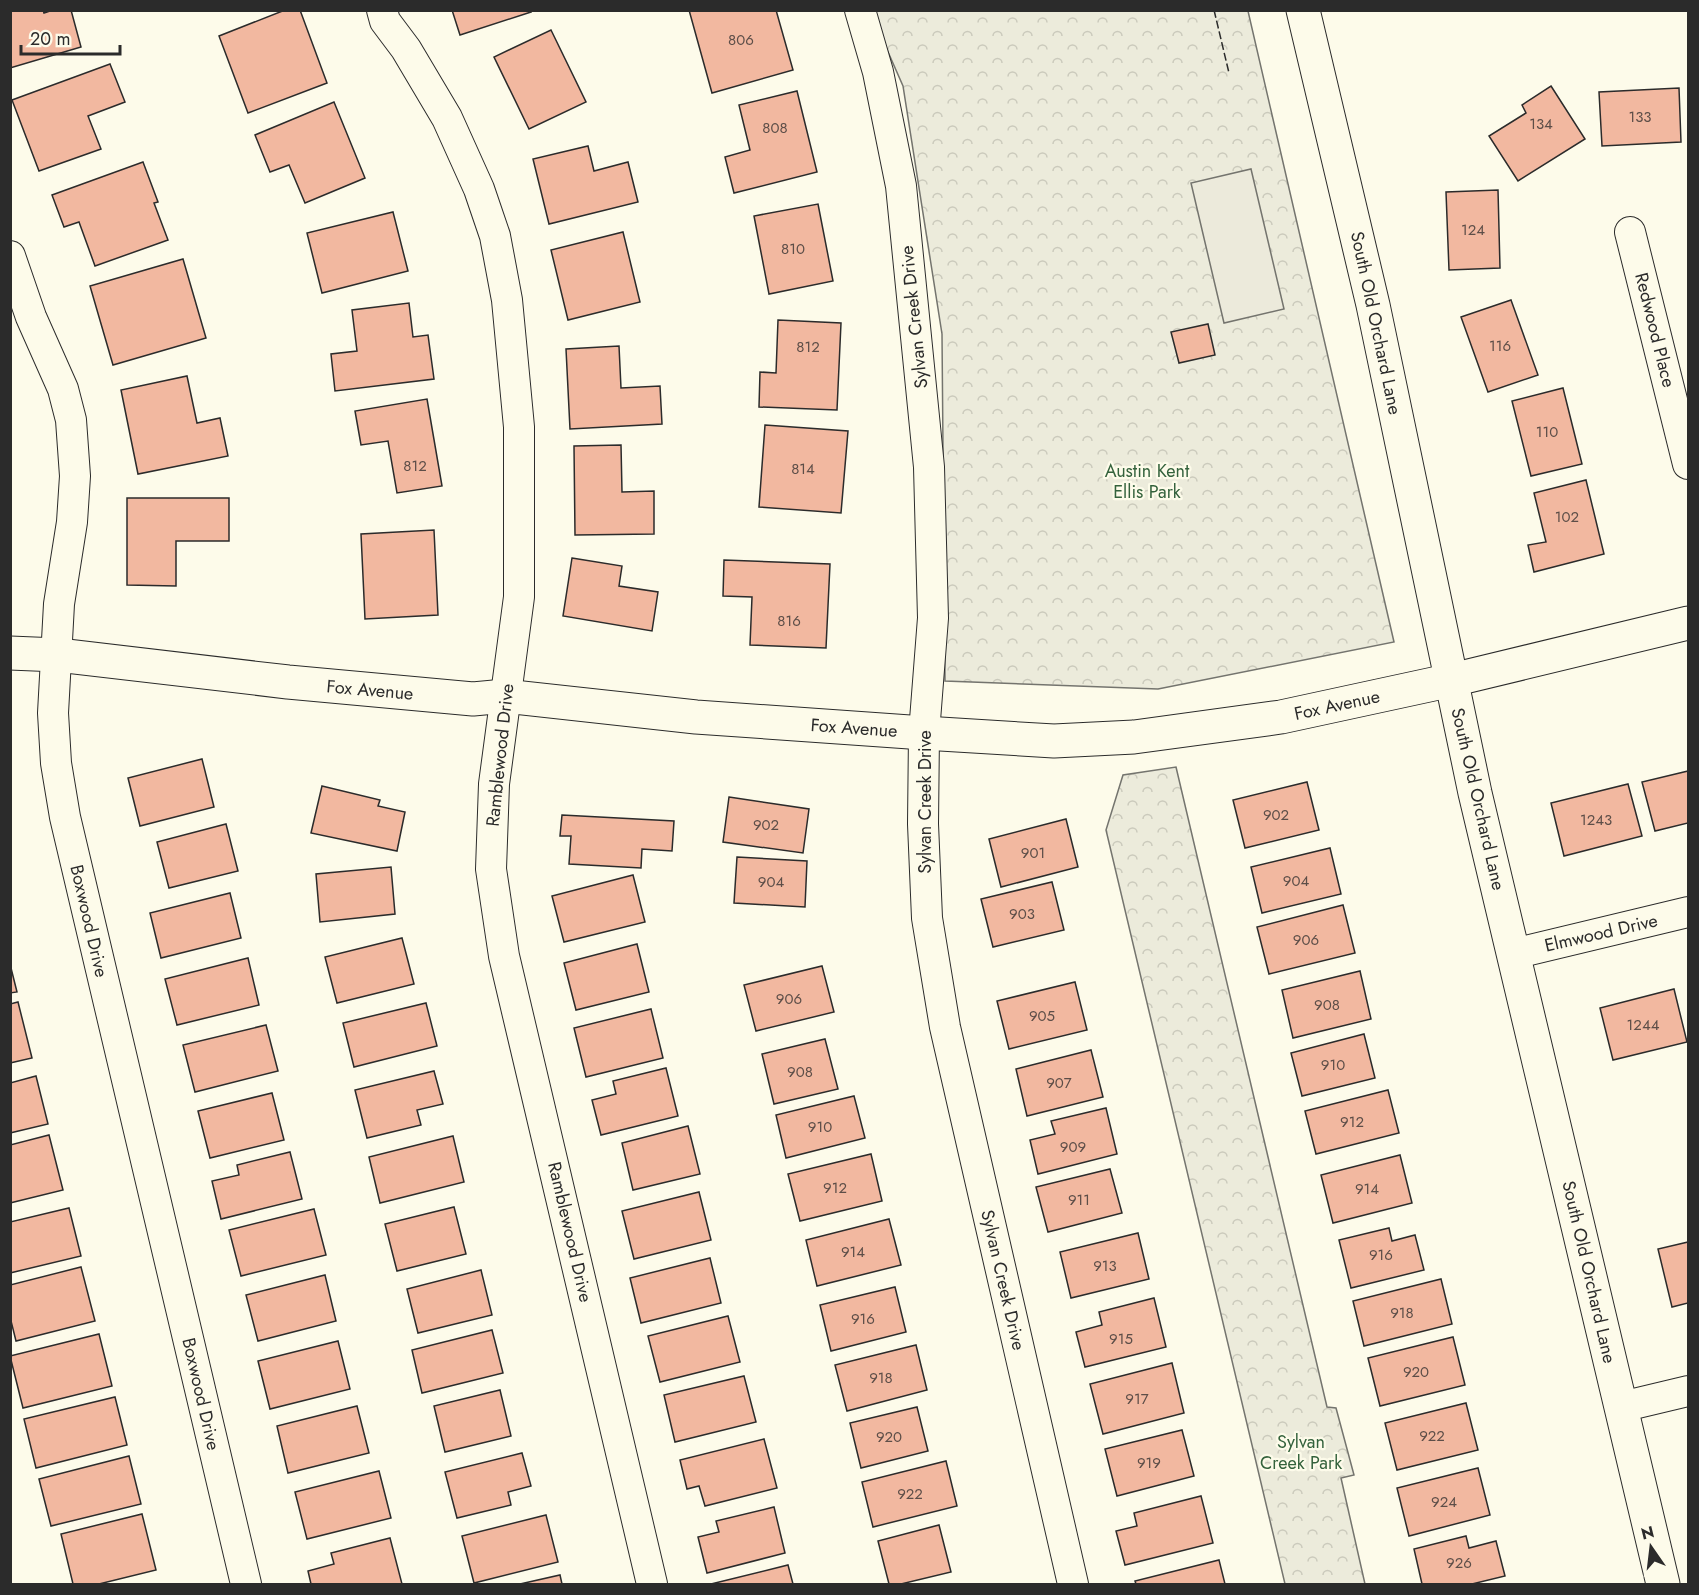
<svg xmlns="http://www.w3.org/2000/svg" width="1699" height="1595" font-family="Jost,sans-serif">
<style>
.park{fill:url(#park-crowns);stroke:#74746e;stroke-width:1.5}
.parking{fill:#eceadb;stroke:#74746e;stroke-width:1.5}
.building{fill:#f2b8a0;stroke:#2b2b2b;stroke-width:1.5}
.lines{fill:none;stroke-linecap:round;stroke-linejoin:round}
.minor-casing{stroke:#2b2b2b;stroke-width:32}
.tertiary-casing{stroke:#2b2b2b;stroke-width:35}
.secondary-casing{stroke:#2b2b2b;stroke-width:35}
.minor{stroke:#fdfbea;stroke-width:30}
.tertiary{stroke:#fdfbea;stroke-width:33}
.secondary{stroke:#fdfbea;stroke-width:33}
.fence{stroke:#2b2b2b;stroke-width:1.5;stroke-dasharray:8 3;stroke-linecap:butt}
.labels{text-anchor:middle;stroke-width:4.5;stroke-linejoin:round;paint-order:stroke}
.number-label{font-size:15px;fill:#5d4e48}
.street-label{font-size:18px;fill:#2b2b2b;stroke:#fdfbea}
.park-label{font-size:18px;fill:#34623c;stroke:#fdfbea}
</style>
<defs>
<pattern id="park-crowns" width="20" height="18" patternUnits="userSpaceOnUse" patternTransform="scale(1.5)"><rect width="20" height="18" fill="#ecebdb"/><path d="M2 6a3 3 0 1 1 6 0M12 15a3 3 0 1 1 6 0" fill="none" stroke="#cbcabc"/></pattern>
</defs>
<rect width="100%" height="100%" fill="#fdfbea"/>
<g class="park">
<polygon points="870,11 1248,11 1394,642 1158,689 945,681 942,334 903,86"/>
<polygon points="1176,767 1327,1407 1336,1408 1354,1475 1341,1478 1365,1584 1285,1584 1106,830 1123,775"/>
</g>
<polygon class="parking" points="1251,169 1284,309 1224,323 1191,183"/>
<g class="building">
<polygon points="10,10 43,10 44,13 53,10 71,10 81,47 10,68"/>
<polygon points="285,10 300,10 327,83 248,113 219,36"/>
<polygon points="452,10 530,10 531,12 460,35"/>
<polygon points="689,10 776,10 793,70 712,93"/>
<polygon points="551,30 586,102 529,129 494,57"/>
<polygon points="110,64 125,102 88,116 101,149 39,171 12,100"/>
<polygon points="1551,86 1585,139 1518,181 1489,136 1526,113 1522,105"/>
<polygon points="1679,88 1681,142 1602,146 1599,92"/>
<polygon points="797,91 817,172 734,193 725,157 750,150 739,105"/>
<polygon points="334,102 365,178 305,203 289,165 270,172 255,135"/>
<polygon points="588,146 594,171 628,162 638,202 549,224 533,159"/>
<polygon points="143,162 158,202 154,203 168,240 95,266 79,222 64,227 52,195"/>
<polygon points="1498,190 1500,268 1449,270 1446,192"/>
<polygon points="818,204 833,281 769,294 754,216"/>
<polygon points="393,212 408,271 322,293 307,233"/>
<polygon points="623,232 640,302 568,320 551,250"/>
<polygon points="183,259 206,338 113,365 90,286"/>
<polygon points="1511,300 1538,375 1488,392 1461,317"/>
<polygon points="409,303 413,337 428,335 434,379 335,391 331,354 357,351 352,310"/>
<polygon points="778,320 841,323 837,410 759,407 760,372 776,373"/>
<polygon points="1208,324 1215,355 1179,363 1171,332"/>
<polygon points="619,346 621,388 660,386 662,424 570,429 566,349"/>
<polygon points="187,376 197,423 220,418 228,456 138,474 121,390"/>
<polygon points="1563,388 1582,464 1531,476 1512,401"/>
<polygon points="427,399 442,486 397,493 388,441 361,445 355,411"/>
<polygon points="765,425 848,431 841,513 759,507"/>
<polygon points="621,445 622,492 654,491 654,534 575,535 574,446"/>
<polygon points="1586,480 1604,554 1534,572 1528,545 1546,542 1534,493"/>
<polygon points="127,498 229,498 229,541 176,541 176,586 127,585"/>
<polygon points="434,530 438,615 365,619 361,534"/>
<polygon points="572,558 622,566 619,586 658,592 652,631 563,616"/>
<polygon points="724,560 830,564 826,648 750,645 752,597 723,596"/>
<polygon points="202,759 214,807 140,826 128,778"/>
<polygon points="1688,771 1688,823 1655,831 1642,782"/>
<polygon points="1307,782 1319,830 1245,848 1233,800"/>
<polygon points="1628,784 1642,836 1564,856 1551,803"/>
<polygon points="322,786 380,800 378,806 405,812 397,851 311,833"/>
<polygon points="729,797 809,809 803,853 723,842"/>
<polygon points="562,815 674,821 672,851 642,849 641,868 569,864 571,836 560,836"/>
<polygon points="1066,819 1078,867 1001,887 989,839"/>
<polygon points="226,824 238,871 169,888 157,842"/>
<polygon points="1330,848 1341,894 1262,913 1251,867"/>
<polygon points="737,857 807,861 805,907 734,903"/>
<polygon points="391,867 395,914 320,922 316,874"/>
<polygon points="633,875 645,922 564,942 552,896"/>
<polygon points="1052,882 1064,930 993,947 981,899"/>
<polygon points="230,893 241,938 161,958 150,913"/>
<polygon points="1343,905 1355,953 1269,974 1257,927"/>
<polygon points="402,938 414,984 337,1003 325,957"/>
<polygon points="637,944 649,992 576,1010 564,963"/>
<polygon points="248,958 259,1005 177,1025 165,979"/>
<polygon points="10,964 17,992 10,993"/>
<polygon points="822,966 834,1012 756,1031 744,985"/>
<polygon points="1360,971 1371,1019 1293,1038 1282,990"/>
<polygon points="1075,982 1087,1030 1009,1049 997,1001"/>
<polygon points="1674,989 1687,1042 1613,1060 1600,1008"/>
<polygon points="18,1002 32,1058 10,1063 10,1004"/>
<polygon points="426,1003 437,1046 354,1067 343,1023"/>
<polygon points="651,1009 663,1058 586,1077 574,1028"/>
<polygon points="266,1025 278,1071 195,1092 183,1045"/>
<polygon points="1364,1034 1375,1078 1302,1096 1291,1053"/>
<polygon points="825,1039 838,1089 774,1104 762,1054"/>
<polygon points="1091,1050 1103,1097 1027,1116 1016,1069"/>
<polygon points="666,1068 678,1116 601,1135 592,1100 616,1094 613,1081"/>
<polygon points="434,1071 443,1104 417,1110 421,1125 367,1138 355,1090"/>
<polygon points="36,1076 48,1124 10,1133 10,1083"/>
<polygon points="1388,1090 1399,1133 1316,1154 1305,1111"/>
<polygon points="272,1093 284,1140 210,1158 198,1111"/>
<polygon points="854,1096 865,1138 786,1158 776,1115"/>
<polygon points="1106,1108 1117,1154 1038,1174 1030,1140 1055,1134 1051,1121"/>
<polygon points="688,1126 700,1174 633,1190 622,1143"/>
<polygon points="49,1135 63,1190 10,1203 10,1145"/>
<polygon points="453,1136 464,1182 380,1203 369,1157"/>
<polygon points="290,1152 302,1199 221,1219 212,1181 239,1175 237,1165"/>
<polygon points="871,1154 882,1201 800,1221 788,1174"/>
<polygon points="1400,1155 1412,1203 1333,1223 1321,1175"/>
<polygon points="1110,1169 1122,1213 1048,1232 1036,1187"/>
<polygon points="699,1192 711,1240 634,1259 622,1211"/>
<polygon points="454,1207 466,1254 397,1271 385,1224"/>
<polygon points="69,1208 81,1256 10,1273 10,1222"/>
<polygon points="314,1209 326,1255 241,1276 229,1230"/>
<polygon points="889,1219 901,1265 817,1286 806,1240"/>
<polygon points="1389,1228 1392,1241 1415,1235 1424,1270 1351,1288 1339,1240"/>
<polygon points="1138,1233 1149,1279 1071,1298 1060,1252"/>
<polygon points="1688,1242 1688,1303 1672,1307 1658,1249"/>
<polygon points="710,1258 721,1303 641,1323 630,1278"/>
<polygon points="81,1267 95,1321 16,1341 10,1317 10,1285"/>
<polygon points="481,1270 492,1315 418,1333 407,1289"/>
<polygon points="325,1275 336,1321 258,1341 246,1295"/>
<polygon points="1441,1279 1452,1324 1364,1346 1353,1301"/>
<polygon points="895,1287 906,1332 831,1351 820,1305"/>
<polygon points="1154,1298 1166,1347 1085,1367 1076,1332 1102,1325 1099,1312"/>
<polygon points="728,1316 740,1362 660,1382 648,1336"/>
<polygon points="492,1330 503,1373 422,1393 412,1350"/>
<polygon points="99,1334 112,1386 23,1408 10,1356"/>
<polygon points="1453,1337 1465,1385 1380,1406 1368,1358"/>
<polygon points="338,1341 350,1389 270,1409 258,1361"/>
<polygon points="916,1345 927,1390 847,1411 835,1365"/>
<polygon points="1172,1363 1184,1413 1103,1434 1090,1384"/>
<polygon points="744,1376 756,1422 675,1442 664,1395"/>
<polygon points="500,1390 511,1436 445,1452 434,1406"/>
<polygon points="115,1397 127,1445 36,1468 24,1419"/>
<polygon points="1466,1403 1478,1450 1397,1470 1385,1423"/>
<polygon points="357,1406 369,1453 288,1473 277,1426"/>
<polygon points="917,1407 928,1451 861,1468 850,1423"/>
<polygon points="1182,1430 1194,1476 1117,1496 1105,1449"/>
<polygon points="764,1439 777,1488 705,1506 699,1486 687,1489 680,1460"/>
<polygon points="522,1453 531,1486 508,1492 511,1505 457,1518 445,1472"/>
<polygon points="129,1456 141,1504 51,1526 39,1479"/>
<polygon points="946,1461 957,1506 873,1527 862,1482"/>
<polygon points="1478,1468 1490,1515 1409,1536 1397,1488"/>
<polygon points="379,1471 391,1518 307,1539 295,1492"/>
<polygon points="1201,1496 1213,1543 1125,1565 1116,1531 1137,1526 1134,1513"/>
<polygon points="774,1507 785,1553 707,1573 698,1537 719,1532 716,1521"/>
<polygon points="142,1514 156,1570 99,1584 73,1584 61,1534"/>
<polygon points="546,1515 558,1562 474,1583 462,1536"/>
<polygon points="939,1525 951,1572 901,1584 889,1584 878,1541"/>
<polygon points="1466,1536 1469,1548 1496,1541 1505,1576 1472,1584 1422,1584 1414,1549"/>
<polygon points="390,1538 402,1584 311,1584 308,1571 334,1564 331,1553"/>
<polygon points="1219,1560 1225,1584 1136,1584 1135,1581"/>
<polygon points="788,1565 793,1584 711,1584"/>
<polygon points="560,1575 562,1584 520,1584"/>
</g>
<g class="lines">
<g class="minor-casing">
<g id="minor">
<polyline points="382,10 385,21 406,49 447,118 479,189 495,236 507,300 519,427 519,597 494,784 491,869 504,956 652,1584"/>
<polyline points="860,10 878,72 901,186 929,467 933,618 924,733 923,824 927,918 945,1027 1073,1584"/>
<polyline points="1630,232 1688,464"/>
<polyline points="10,256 31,317 63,389 71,420 75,476 72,522 59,604 53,713 56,763 65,817 246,1584"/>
<polyline points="1513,954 1688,912"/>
<polyline points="1621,1407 1688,1391"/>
</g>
</g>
<g class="tertiary-casing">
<polyline id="tertiary" points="1303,10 1373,305 1475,793 1663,1584"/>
</g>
<g class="secondary-casing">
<polyline id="secondary" points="10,653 58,655 288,682 473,699 505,696 696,717 924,733 1054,741 1134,737 1281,717 1452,680 1688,623"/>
</g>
<use href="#minor" class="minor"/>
<use href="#tertiary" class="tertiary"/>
<use href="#secondary" class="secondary"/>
<polyline class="fence" points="1214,10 1229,73"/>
</g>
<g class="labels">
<g class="number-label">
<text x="741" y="45">806</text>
<text x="1640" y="122">133</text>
<text x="1541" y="129">134</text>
<text x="775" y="133">808</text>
<text x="1473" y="235">124</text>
<text x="793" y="254">810</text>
<text x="1500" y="351">116</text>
<text x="808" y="352">812</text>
<text x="1547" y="437">110</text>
<text x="415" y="471">812</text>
<text x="803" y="474">814</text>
<text x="1567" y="522">102</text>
<text x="789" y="626">816</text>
<text x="1276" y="820">902</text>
<text x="1596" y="825">1243</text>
<text x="766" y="830">902</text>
<text x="1033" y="858">901</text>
<text x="1296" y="886">904</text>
<text x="771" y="887">904</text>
<text x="1022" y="919">903</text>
<text x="1306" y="945">906</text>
<text x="789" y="1004">906</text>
<text x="1327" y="1010">908</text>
<text x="1042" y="1021">905</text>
<text x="1643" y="1030">1244</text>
<text x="1333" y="1070">910</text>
<text x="800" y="1077">908</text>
<text x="1059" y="1088">907</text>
<text x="1352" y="1127">912</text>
<text x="820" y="1132">910</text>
<text x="1073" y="1152">909</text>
<text x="835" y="1193">912</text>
<text x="1367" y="1194">914</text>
<text x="1079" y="1205">911</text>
<text x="853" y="1257">914</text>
<text x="1381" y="1260">916</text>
<text x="1105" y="1271">913</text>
<text x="1402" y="1318">918</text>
<text x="863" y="1324">916</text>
<text x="1121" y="1344">915</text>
<text x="1416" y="1377">920</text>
<text x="881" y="1383">918</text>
<text x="1137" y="1404">917</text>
<text x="1432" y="1441">922</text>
<text x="889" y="1442">920</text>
<text x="1149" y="1468">919</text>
<text x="910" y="1499">922</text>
<text x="1444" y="1507">924</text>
<text x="1459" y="1568">926</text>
</g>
<g class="street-label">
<text transform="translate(914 317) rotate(-96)" y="6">Sylvan Creek Drive</text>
<text transform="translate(1376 323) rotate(78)" y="6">South Old Orchard Lane</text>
<text transform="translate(1655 330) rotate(76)" y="6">Redwood Place</text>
<text transform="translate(370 690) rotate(5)" y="6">Fox Avenue</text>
<text transform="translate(1337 705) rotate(-12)" y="6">Fox Avenue</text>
<text transform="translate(854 728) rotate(4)" y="6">Fox Avenue</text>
<text transform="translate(500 755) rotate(-84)" y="6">Ramblewood Drive</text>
<text transform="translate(1478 799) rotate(77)" y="6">South Old Orchard Lane</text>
<text transform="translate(925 802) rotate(-90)" y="6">Sylvan Creek Drive</text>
<text transform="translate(89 921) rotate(77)" y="6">Boxwood Drive</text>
<text transform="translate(1601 933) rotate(-13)" y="6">Elmwood Drive</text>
<text transform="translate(570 1232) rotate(77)" y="6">Ramblewood Drive</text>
<text transform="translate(1589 1272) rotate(77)" y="6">South Old Orchard Lane</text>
<text transform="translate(1003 1280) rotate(77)" y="6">Sylvan Creek Drive</text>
<text transform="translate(201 1394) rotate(77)" y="6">Boxwood Drive</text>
</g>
<g class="park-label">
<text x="1147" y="477">Austin Kent<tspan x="1147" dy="21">Ellis Park</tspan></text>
<text x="1301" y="1448">Sylvan<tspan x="1301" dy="21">Creek Park</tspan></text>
</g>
</g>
<rect width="1699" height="1595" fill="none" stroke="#2b2b2b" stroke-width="24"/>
<g transform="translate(1651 1547) rotate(346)" stroke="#fdfbea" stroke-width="4.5" paint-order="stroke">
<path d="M0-4.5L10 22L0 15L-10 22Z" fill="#2b2b2b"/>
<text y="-9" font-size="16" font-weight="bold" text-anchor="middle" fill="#2b2b2b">N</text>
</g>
<path d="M21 45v9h99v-9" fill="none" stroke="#2b2b2b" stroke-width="3"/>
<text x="30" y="45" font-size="18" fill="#2b2b2b" stroke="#fdfbea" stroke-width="4.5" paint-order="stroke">20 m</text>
</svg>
